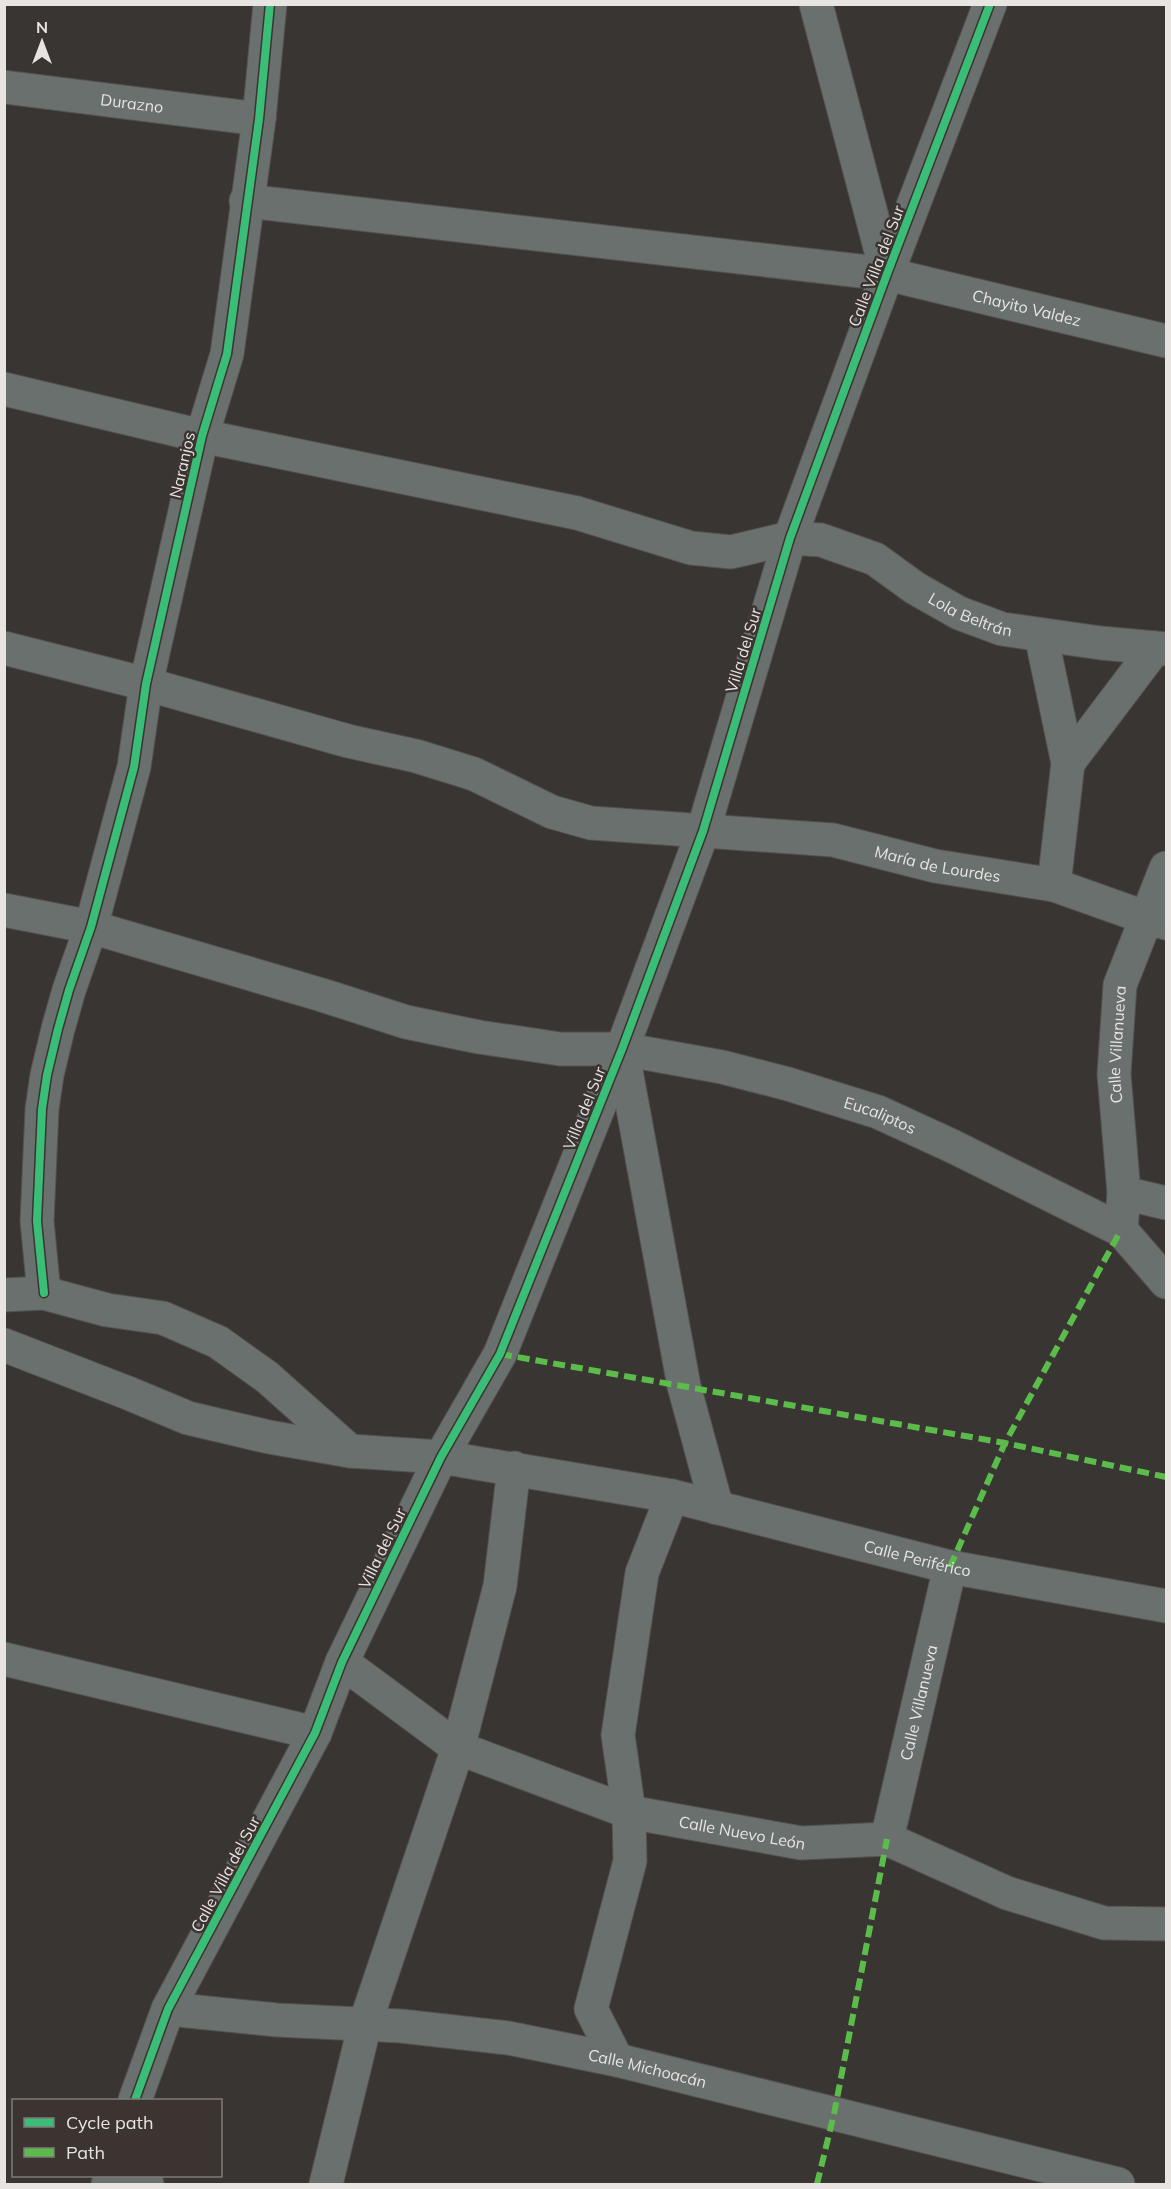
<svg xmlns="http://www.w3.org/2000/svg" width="1171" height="2189" font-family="Mulish,sans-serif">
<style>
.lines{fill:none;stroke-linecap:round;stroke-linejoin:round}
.minor-casing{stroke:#545150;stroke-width:35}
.tertiary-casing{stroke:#545150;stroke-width:35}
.minor{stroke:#69706e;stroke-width:33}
.tertiary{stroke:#69706e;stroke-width:33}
.quiet{stroke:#5cbc4b;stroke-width:6;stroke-dasharray:12 6;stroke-linecap:butt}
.cycleway-casing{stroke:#3b3431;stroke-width:11}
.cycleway{stroke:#3abd76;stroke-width:8}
.labels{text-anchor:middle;stroke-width:5;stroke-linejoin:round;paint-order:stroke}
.street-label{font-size:16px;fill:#e8e4e2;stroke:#3b3431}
</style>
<rect width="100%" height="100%" fill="#393533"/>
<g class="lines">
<g class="minor-casing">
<g id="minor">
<polyline points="816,4 887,274"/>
<path id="s1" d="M4,87L259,119"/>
<path id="s2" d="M246,201L887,274L1166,341"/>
<path id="s3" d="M4,389L202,436L577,513L691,548L731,552L790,538L821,540L875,559L915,588L959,613L1002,629L1101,643L1166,649"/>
<polyline points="1041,635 1068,763 1054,885"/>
<path id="s4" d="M4,648L146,684L348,741L416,756L474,774L552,812L591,823L833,840L935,866L1054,885L1147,918L1166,923"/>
<polyline points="1068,763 1155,648"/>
<path id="s5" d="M4,910L91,927L322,995L406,1022L479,1037L560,1049H622L722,1067L788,1084L878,1112L952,1146L1121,1230L1166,1282"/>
<polyline points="622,1049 684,1386 717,1508"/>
<polyline points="1124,1193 1166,1203"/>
<path id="s6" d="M1121,1230L1124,1193L1114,1074L1120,985L1166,868"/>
<polyline points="44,1293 37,1221 42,1109 47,1075 58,1029 69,990 91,927 134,767 146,684 202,436 227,354 259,119 270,4"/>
<polyline points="4,1295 44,1293 107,1310 163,1318 218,1342 267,1377 350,1451"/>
<path id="s7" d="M4,1345L128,1393L188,1418L269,1437L350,1451L441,1457L672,1496L950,1567L1166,1606"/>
<polyline points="4,1659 315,1733"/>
<path id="s8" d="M342,1662L458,1748L629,1812L801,1843L887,1839L1007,1893L1104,1923L1166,1924"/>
<path id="s9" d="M887,1839L950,1567"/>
<path id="s10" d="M168,2009L277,2020L401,2026L508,2038L617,2060L1118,2184"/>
<polyline points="617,2060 591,2009 630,1861 629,1812 618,1735 642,1573 672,1496"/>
<polyline points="128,2176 147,2184"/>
<polyline points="326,2184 365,2024 458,1748 500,1586 514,1468"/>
</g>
</g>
<g class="tertiary-casing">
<g id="tertiary">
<polyline points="135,2100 168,2009 315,1733 342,1662 441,1457 500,1354 622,1049 703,831 790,538 887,274 990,4"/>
<polyline points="108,2184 111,2176"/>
</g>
</g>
<use href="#minor" class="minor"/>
<use href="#tertiary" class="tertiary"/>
<g class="quiet">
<polyline points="500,1354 1005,1443 1166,1477"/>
<polyline points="950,1567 1005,1443 1121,1230"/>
<polyline points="817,2184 834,2114 887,1839"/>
</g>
<g class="cycleway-casing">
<g id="cycleway">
<polyline points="44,1293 37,1221 42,1109 47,1075 58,1029 69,990 91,927 134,767 146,684 202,436 227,354 259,119 270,4"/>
<polyline points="135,2100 168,2009 315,1733 342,1662 441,1457 500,1354 622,1049 703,831 790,538 887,274 990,4"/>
</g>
</g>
<use href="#cycleway" class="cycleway"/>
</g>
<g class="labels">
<g class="street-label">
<text dy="6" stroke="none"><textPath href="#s1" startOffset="129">Durazno</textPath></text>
<text transform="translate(876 266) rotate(-69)" y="6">Calle Villa del Sur</text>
<text dy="6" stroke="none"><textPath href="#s2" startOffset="789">Chayito Valdez</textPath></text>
<text transform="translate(182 465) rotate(-77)" y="6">Naranjos</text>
<text dy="6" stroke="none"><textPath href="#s3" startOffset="1006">Lola Beltrán</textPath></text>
<text transform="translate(743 650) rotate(-73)" y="6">Villa del Sur</text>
<text dy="6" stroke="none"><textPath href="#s4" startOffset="964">María de Lourdes</textPath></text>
<text dy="6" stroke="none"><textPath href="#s6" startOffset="186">Calle Villanueva</textPath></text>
<text transform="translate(584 1108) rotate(-68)" y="6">Villa del Sur</text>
<text dy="6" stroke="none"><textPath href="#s5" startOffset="903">Eucaliptos</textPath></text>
<text transform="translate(382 1548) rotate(-64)" y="6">Villa del Sur</text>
<text dy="6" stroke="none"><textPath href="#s7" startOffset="942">Calle Periférico</textPath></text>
<text dy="6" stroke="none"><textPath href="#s9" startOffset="140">Calle Villanueva</textPath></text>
<text dy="6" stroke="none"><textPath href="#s8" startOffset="442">Calle Nuevo León</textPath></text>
<text transform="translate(225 1874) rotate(-62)" y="6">Calle Villa del Sur</text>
<text dy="6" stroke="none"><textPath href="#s10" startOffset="484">Calle Michoacán</textPath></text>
</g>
</g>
<rect width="1171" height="2189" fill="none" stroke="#e8e4e2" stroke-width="12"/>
<rect x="12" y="2099" width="210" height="78" fill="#3b3431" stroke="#807a78" stroke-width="1.5"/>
<rect x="24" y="2118" width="30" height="9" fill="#3abd76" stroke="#807a78" stroke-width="1.5"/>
<text x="66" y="2129" font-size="18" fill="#e8e4e2">Cycle path</text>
<rect x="24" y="2148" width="30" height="9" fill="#5cbc4b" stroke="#807a78" stroke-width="1.5"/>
<text x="66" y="2159" font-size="18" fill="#e8e4e2">Path</text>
<g transform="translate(42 42)" stroke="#3b3431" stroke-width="4.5" paint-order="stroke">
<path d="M0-4.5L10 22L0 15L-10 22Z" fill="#e8e4e2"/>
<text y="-9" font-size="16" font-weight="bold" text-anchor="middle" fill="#e8e4e2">N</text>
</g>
</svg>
